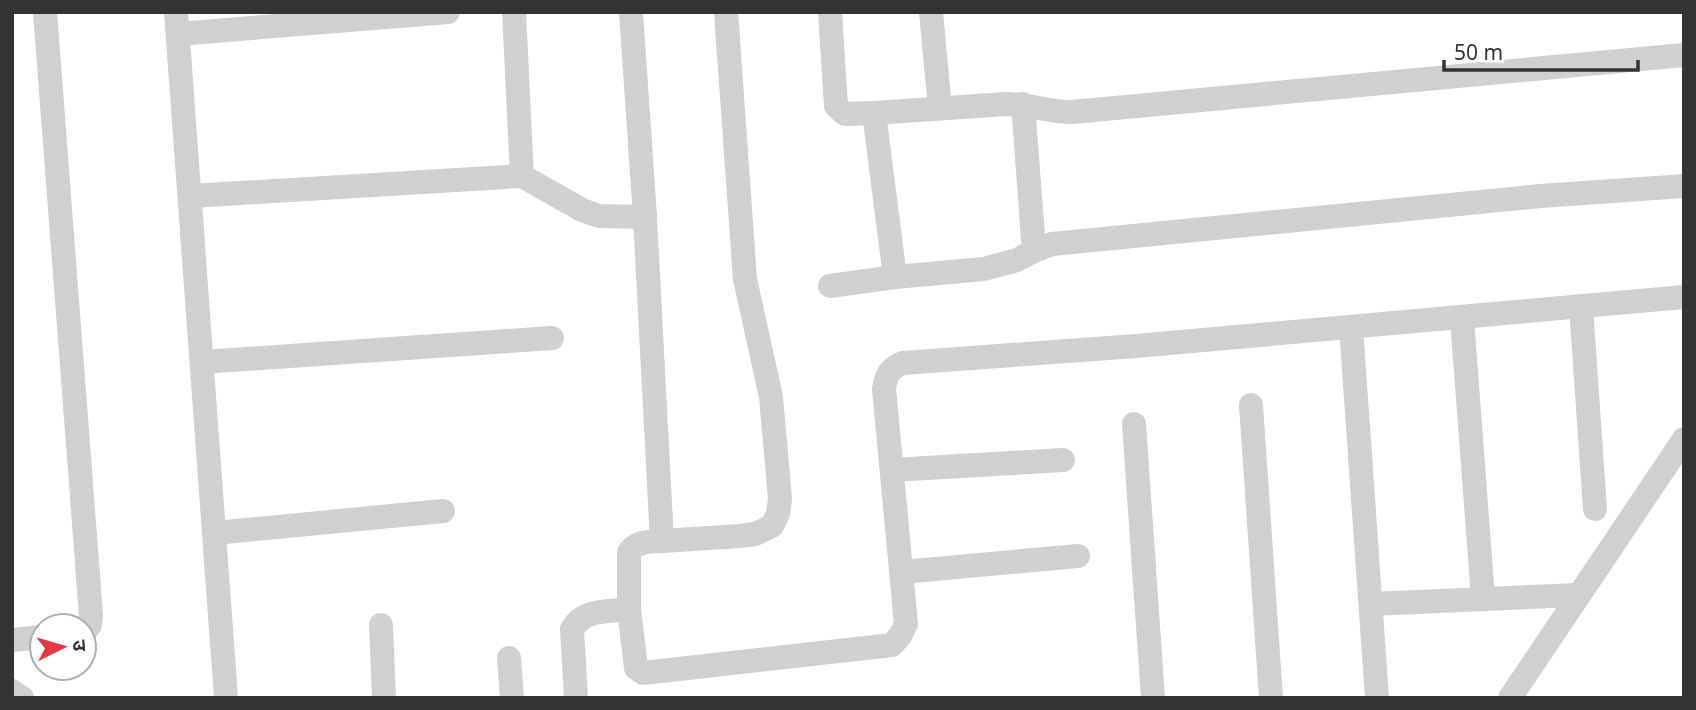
<svg xmlns="http://www.w3.org/2000/svg" width="1696" height="710" font-family="'Noto Sans','Noto Sans Devanagari',sans-serif">
<style>
.lines{fill:none;stroke-linecap:round;stroke-linejoin:round}
.minor{stroke:#d0d0d0;stroke-width:24}
</style>
<rect width="100%" height="100%" fill="#fff"/>
<g class="lines">
<g class="minor">
<polyline points="45,12 91,615 90,625 84,632"/>
<polyline points="176,12 226,698"/>
<polyline points="514,12 522,176 582,210 599,216 645,217"/>
<polyline points="631,12 645,217 662,541 740,536 755,534 772,526 778,514 780,499 771,397 745,279 726,12"/>
<polyline points="830,12 836,106 845,114 874,113 895,277"/>
<polyline points="931,12 940,108"/>
<polyline points="178,34 448,12"/>
<polyline points="1023,104 1034,251"/>
<path d="M874,113L1006,104C1028,104 1049,112 1072,112L1684,55"/>
<polyline points="191,196 522,176"/>
<polyline points="830,286 895,277 984,269 1017,260 1034,251 1052,244 1541,196 1684,186"/>
<polyline points="1581,307 1595,509"/>
<polyline points="1462,318 1483,598"/>
<polyline points="1351,327 1377,698"/>
<polyline points="202,362 552,338"/>
<polyline points="1251,405 1271,698"/>
<polyline points="1134,424 1153,698"/>
<polyline points="892,470 1063,460"/>
<polyline points="215,533 443,511"/>
<polyline points="902,572 1078,556"/>
<polyline points="1371,604 1578,595"/>
<path d="M629,609L636,668L643,673L892,645L900,636L906,624L884,389C886,375 890,368 903,363L1136,346L1684,297"/>
<polyline points="381,625 384,698"/>
<polyline points="12,640 42,637"/>
<polyline points="509,658 512,698"/>
<polyline points="12,691 22,698"/>
<path d="M576,698L572,629C583,609 608,612 629,609V552C638,541 648,542 662,541"/>
<polyline points="1510,698 1684,439"/>
</g>
</g>
<rect width="1696" height="710" fill="none" stroke="#333333" stroke-width="28"/>
<g transform="translate(63 647) rotate(85)"><circle r="33" fill="#ffffff" stroke="#adadad" stroke-width="2"/>
<path d="M0-5L12 26L0 18L-12 26Z" fill="#e63946"/>
<text y="-10" font-size="19" font-weight="bold" text-anchor="middle" fill="#333333">उ</text>
</g>
<path d="M1444 60v10h194v-10" fill="none" stroke="#333333" stroke-width="3.5"/>
<text x="1454" y="60" font-size="21" fill="#333333" stroke="#ffffff" stroke-width="5" paint-order="stroke">50 m</text>
</svg>
